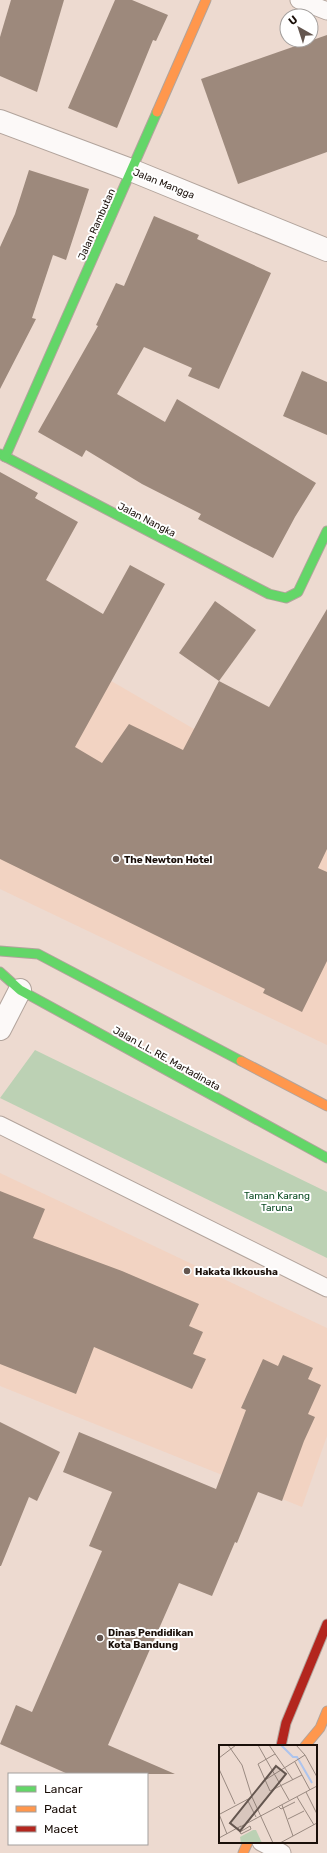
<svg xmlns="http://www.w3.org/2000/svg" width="327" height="1853" font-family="Rubik,sans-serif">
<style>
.built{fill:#f2d3c2}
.green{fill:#bcd1b4}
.building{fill:#9d897c}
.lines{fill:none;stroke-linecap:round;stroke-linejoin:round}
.lane-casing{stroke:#b2a49c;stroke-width:19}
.street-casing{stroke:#b2a49c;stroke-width:24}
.fast-casing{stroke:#b2a49c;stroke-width:11}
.slow-casing{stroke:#b2a49c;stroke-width:11}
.jam-casing{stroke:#b2a49c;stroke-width:11}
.lane{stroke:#fcf9f8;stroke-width:17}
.street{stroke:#fcf9f8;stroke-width:22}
.fast{stroke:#63d668;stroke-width:9}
.slow{stroke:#ff974d;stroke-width:9}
.jam{stroke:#b3261e;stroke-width:9}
.poi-dot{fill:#64564f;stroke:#fff;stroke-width:1.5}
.labels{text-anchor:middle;stroke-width:4;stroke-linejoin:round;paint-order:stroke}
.street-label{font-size:10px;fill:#1a0f09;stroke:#fff}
.poi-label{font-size:10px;font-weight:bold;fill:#1a0f09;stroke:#fff;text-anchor:start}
.park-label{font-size:10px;fill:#0a4b22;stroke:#fff}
.inset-river{fill:none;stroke:#adc4ed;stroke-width:2}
.inset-road{fill:none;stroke:#998980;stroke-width:1}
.view{fill:#64564f;fill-opacity:0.15;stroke:#64564f;stroke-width:2}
.inset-edge{fill:none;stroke:#1a0f09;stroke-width:2}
</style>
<rect width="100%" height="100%" fill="#eddad0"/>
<g class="built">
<polygon points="0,614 106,678 327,806 327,1045 0,889"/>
<polygon points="0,1173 327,1328 327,1436 302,1507 0,1386"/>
</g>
<polygon class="green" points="35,1050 327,1192 327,1258 0,1098"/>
<g class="building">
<polygon points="11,0 64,0 37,92 0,76 0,37"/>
<polygon points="115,0 132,0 168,15 156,41 153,40 117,128 68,108"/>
<polygon points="327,35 327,152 238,184 201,79"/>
<polygon points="29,170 89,189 66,260 53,255 32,318 36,319 0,389 0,247 15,214"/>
<polygon points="154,216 199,235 197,239 271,273 219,389 188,376 192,368 144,347 117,394 165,422 177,399 316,483 295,517 273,558 198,519 201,514 142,484 86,450 82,457 38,432 98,326 96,325 116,283 124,286"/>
<polygon points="302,371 327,382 327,435 283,416"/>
<polygon points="0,472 38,493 35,498 78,522 46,580 103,614 130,565 165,584 75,747 102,763 129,724 183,750 219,681 269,707 327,609 327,849 318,868 327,872 327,961 302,1012 263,993 265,989 0,859"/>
<polygon points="215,601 256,630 219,681 179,653"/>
<polygon points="0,1191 45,1209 33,1238 122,1271 199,1304 189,1326 203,1332 193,1354 206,1359 192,1389 94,1347 76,1394 0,1364"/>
<polygon points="283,1355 313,1368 308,1379 321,1385 308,1414 315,1417 304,1441 282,1501 258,1492 237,1543 235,1542 212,1596 179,1583 108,1745 175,1774 68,1774 0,1744 16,1705 32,1712 102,1551 89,1546 112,1492 63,1472 79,1432 216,1489 246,1410 241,1408 263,1359 278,1366"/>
<polygon points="0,1422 60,1452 37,1501 29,1497 1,1566 0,1566"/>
</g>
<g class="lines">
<g class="lane-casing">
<g id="lane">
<polyline points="299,0 327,11"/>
<polyline points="0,1125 327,1288"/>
<polyline points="261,1842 282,1853"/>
</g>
</g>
<g class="street-casing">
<g id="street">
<polyline points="0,121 131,170 327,250"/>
<polyline points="0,1029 20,990"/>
</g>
</g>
<g class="fast-casing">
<g id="fast">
<polyline points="0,454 269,594 286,598 298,592 327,531"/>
<polyline points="5,457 157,112"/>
<polyline points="0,951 38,954 241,1061"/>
<polyline points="0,972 20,990 327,1158"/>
</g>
</g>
<g class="slow-casing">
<g id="slow">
<polyline points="157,112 206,0"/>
<polyline points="241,1061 327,1106"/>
<polyline points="305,1746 320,1728 327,1711"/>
<polyline points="243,1853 248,1842"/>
</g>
</g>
<g class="jam-casing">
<polyline id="jam" points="281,1746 286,1723 327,1624"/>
</g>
<use href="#lane" class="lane"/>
<use href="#street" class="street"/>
<use href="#fast" class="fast"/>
<use href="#slow" class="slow"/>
<use href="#jam" class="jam"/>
</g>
<g class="poi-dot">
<circle cx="116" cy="859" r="4"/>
<circle cx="187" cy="1271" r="4"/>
<circle cx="100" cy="1638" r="4"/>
</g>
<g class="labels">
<g class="street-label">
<text transform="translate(164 183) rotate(22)" y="4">Jalan Mangga</text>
<text transform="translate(96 224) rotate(-66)" y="4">Jalan Rambutan</text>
<text transform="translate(147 519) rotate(27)" y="4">Jalan Nangka</text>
<text transform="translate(167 1058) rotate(29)" y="4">Jalan L.L. RE. Martadinata</text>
</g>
<g class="poi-label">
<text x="124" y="863">The Newton Hotel</text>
<text x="195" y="1275">Hakata Ikkousha</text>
<text x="108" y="1636">Dinas Pendidikan<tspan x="108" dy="12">Kota Bandung</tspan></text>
</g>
<g class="park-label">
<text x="277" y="1199">Taman Karang<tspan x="277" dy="12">Taruna</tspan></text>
</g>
</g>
<g transform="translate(219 1745)">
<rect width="98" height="98" fill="#eddad0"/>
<path d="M34,85H37L43,98H22L21,92Z" fill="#bcd1b4"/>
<path class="inset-river" d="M62,0L74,12H78L93,38"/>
<path class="inset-road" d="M9,0L23,20L33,52L54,98M39,0L70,55M50,0L74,35M77,0L86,10L98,32M56,9L39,19L51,46L83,30M0,13L17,0M76,17L91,45M0,24L16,59M46,35L86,10M87,47L98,69M78,52L95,80M28,54L37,72M63,60L74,91M60,62L62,64L76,57M0,69L8,89M1,69L33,52M69,74L85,66M21,82L98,41M19,83L22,89L32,84M21,87L31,81L32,84M0,93L22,81M61,98L98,78"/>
<path class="view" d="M57,21L67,29L21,86L11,78Z"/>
<rect width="98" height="98" class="inset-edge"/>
</g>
<rect x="8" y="1773" width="140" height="72" fill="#ffffff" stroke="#a39f9d"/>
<rect x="16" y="1786" width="20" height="6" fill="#63d668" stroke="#a39f9d"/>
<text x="44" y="1793" font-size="12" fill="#1a0f09">Lancar</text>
<rect x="16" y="1806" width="20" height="6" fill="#ff974d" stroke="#a39f9d"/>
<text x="44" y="1813" font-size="12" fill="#1a0f09">Padat</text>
<rect x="16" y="1826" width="20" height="6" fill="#b3261e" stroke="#a39f9d"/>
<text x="44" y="1833" font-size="12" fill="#1a0f09">Macet</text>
<g transform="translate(299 28) rotate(321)"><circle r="19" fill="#ffffff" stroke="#a39f9d"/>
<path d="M0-3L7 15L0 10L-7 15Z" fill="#64564f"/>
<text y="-6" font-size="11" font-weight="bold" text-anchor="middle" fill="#1a0f09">U</text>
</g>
</svg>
